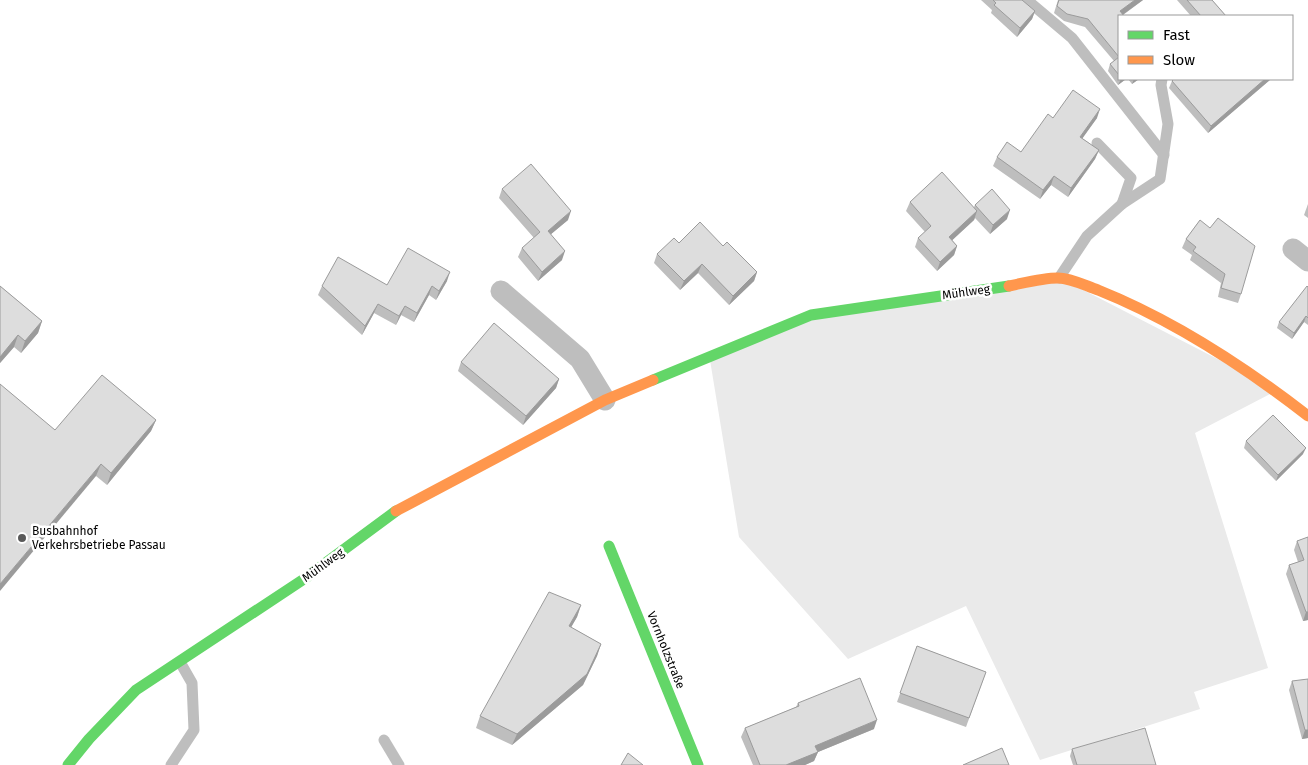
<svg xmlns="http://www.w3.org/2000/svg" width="1308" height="765" font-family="'Fira Sans',sans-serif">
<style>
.green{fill:#eaeaea}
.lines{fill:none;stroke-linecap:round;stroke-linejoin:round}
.lane{stroke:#bebebe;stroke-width:11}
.street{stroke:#bebebe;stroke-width:21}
.fast{stroke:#63d668;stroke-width:11}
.slow{stroke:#ff974d;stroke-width:11}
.wall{fill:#bebebe}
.shaded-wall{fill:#9b9b9b}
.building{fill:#ddd;stroke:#9b9b9b}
.poi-dot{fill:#595959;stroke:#fff;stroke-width:2}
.labels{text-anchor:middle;stroke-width:5;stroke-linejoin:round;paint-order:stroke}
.street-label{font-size:12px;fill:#000;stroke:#fff}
.poi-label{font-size:12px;fill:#000;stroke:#fff;text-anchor:start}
</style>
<rect width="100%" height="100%" fill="#fff"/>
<polygon class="green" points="1060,278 1278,390 1195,433 1268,668 1194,692 1200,709 1040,760 966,606 848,659 739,537 710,360 807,317"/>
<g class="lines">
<g class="lane">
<polyline points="1027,0 1072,38 1164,155"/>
<polyline points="1097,143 1131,178 1122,204 1160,179 1168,124 1161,85 1162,79"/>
<polyline points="1059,278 1087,236 1122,204"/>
<polyline points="384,740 399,765"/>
<polyline points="171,765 194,730 192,683 180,662"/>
</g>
<g class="street">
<polyline points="1293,249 1308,261"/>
<polyline points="501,291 580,359 605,400"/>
</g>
<g class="fast">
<polyline points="653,380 811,315 1009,286"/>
<polyline points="609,546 698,765"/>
<polyline points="68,765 89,739 136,690 304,579 396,511"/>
</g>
<g class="slow">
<path d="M1009,286C1024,283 1042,278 1058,278C1071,278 1086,286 1098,290C1173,320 1245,367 1308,416"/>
<polyline points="396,511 605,400 653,380"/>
</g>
</g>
<g class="wall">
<polygon points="981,0 1022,0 1035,11 1032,19 1017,37 991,13 992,10"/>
<polygon points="1058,0 1143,0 1123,15 1119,16 1119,79 1126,79 1118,85 1108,71 1110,64 1114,61 1085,27 1064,21 1054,13"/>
<polygon points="1177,0 1212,0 1226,16 1191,16"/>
<polygon points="1128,79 1139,79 1132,84"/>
<polygon points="1174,79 1271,79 1208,133 1169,88 1172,81"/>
<polygon points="1053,118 1097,118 1082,138 1099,150 1095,159 1068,197 1051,185 1040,199 993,166 997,157 1021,152"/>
<polygon points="502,189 568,220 551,234 562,260 538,281 518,257 522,248 534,238 499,198"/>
<polygon points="910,202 974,207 975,205 1007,219 990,234 975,218 974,220 952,240 957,246 954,255 937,271 915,247 918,238 925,232 906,211"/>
<polygon points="1308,204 1308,218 1304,215"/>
<polygon points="1200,220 1241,294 1238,303 1218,297 1221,283 1190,260 1192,255 1182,248 1186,239"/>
<polygon points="679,243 757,272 754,281 729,305 698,273 680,290 654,263 657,254"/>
<polygon points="447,281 436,300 429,295 414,322 401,315 396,325 374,313 362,335 318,295 322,286 387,285"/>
<polygon points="0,286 42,321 38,333 21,353 14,347 0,363"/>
<polygon points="1308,287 1308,325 1304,322 1292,339 1277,328 1279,322"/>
<polygon points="461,362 559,379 556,388 523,425 458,371"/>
<polygon points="156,420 151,431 107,485 96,476 55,430"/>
<polygon points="1246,441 1303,454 1276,481 1244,448"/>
<polygon points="1308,537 1308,620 1303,621 1286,574 1289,565 1298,562 1294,550 1297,541"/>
<polygon points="581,605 577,617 571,627 601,644 597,656 583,685 512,745 476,728 480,716"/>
<polygon points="917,646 986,672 966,727 897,702"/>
<polygon points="1292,681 1308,738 1302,739 1289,690"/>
<polygon points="798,703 874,729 818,752 814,761 805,765 753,765 741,737 745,728 796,707"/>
<polygon points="1072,749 1156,765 1073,765 1070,756"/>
</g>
<g class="shaded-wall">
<polygon points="1135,0 1143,0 1121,16 1120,11"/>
<polygon points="1035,11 1032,19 1017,37 1020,28"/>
<polygon points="1121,79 1126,79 1118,85"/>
<polygon points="1134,79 1139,79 1132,84"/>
<polygon points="1265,79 1271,79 1208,133 1211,126"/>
<polygon points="1100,109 1097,118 1077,146 1080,137"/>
<polygon points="1099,150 1095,159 1068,197 1071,188"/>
<polygon points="1054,176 1051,185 1040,199 1043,190"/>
<polygon points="1010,210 1007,219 990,234 993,225"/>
<polygon points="571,211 568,220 544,240 548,231"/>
<polygon points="977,211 974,220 946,246 949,237"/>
<polygon points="957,246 954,255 937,271 940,262"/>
<polygon points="565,251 562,260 538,281 542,272"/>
<polygon points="702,264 698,273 680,290 684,281"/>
<polygon points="450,272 447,281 436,300 439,291"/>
<polygon points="757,272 754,281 729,305 733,296"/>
<polygon points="432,286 429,295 414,322 417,313"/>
<polygon points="378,304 374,313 362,335 365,326"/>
<polygon points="405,306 401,315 396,325 399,316"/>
<polygon points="1306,316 1304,322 1292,339 1294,333"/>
<polygon points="42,321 38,333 21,353 25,341"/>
<polygon points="18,335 14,347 0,363 0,357"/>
<polygon points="559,379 556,388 523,425 526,416"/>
<polygon points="156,420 151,431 107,485 111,473"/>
<polygon points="1306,448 1303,454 1276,481 1278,475"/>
<polygon points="101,464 96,476 0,591 0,584"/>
<polygon points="581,605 577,617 565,638 569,626"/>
<polygon points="1306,612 1308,612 1308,620 1303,621"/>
<polygon points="601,644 597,656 583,685 512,745 517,734"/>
<polygon points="877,720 874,729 818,752 814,761 805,765 786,765 815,746"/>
<polygon points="1305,730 1308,730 1308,738 1302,739"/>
</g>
<g class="building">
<polygon points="993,0 1022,0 1035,11 1020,28 994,5 996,3"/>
<polygon points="1059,0 1135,0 1120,11 1124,16 1119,16 1119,75 1110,64 1119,57 1088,19 1067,14 1057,6"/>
<polygon points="1187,0 1212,0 1226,16 1201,16"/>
<polygon points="1174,79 1265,79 1211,126 1172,81"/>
<polygon points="1073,90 1100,109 1080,137 1099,150 1071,188 1054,176 1043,190 997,157 1007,142 1021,152 1048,114 1053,118"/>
<polygon points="531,164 571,211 548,231 565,251 542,272 522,248 540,232 502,189"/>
<polygon points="942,172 977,211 949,237 957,246 940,262 918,238 931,226 910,202"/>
<polygon points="992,189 1010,210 993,225 975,205"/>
<polygon points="1218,218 1255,246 1241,294 1221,288 1225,274 1193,251 1196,247 1186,239 1200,220 1210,228"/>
<polygon points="700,222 723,246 727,242 757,272 733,296 702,264 684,281 657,254 674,238 679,243"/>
<polygon points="408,248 450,272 439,291 432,286 417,313 405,306 399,316 378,304 365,326 322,286 338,257 387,285"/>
<polygon points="0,286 42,321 25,341 18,335 0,357"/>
<polygon points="1307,286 1308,287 1308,318 1306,316 1294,333 1279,322"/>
<polygon points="494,323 559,379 526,416 461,362"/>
<polygon points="102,375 156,420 111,473 101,464 0,584 0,384 55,430"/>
<polygon points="1273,415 1306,448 1278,475 1246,441"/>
<polygon points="1308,537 1308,612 1306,612 1289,565 1304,560 1297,541"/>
<polygon points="549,592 581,605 569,626 601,644 587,674 517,734 480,716"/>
<polygon points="917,646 986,672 969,718 900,693"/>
<polygon points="860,678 877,720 815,746 818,752 786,765 760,765 745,728 799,706 798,703"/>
<polygon points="1308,679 1308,730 1305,730 1292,681"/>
<polygon points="1145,728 1156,765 1077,765 1072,749"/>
<polygon points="1002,748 1009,765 963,765"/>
<polygon points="628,753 643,765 621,765"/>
</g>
<circle class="poi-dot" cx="22" cy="538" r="5"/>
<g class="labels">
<g class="street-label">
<text transform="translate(966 292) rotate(-8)" y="4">Mühlweg</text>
<text transform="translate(323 565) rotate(-36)" y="4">Mühlweg</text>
<text transform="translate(666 650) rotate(68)" y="4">Vornholzstraße</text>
</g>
<g class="poi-label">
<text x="32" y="535">Busbahnhof<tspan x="32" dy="14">Verkehrsbetriebe Passau</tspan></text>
</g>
</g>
<rect x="1118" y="15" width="175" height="65" fill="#ffffff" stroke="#999999"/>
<rect x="1128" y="31" width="25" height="8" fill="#63d668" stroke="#999999"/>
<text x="1163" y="40" font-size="15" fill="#000000">Fast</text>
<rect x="1128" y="56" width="25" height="8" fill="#ff974d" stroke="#999999"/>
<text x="1163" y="65" font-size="15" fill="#000000">Slow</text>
</svg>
